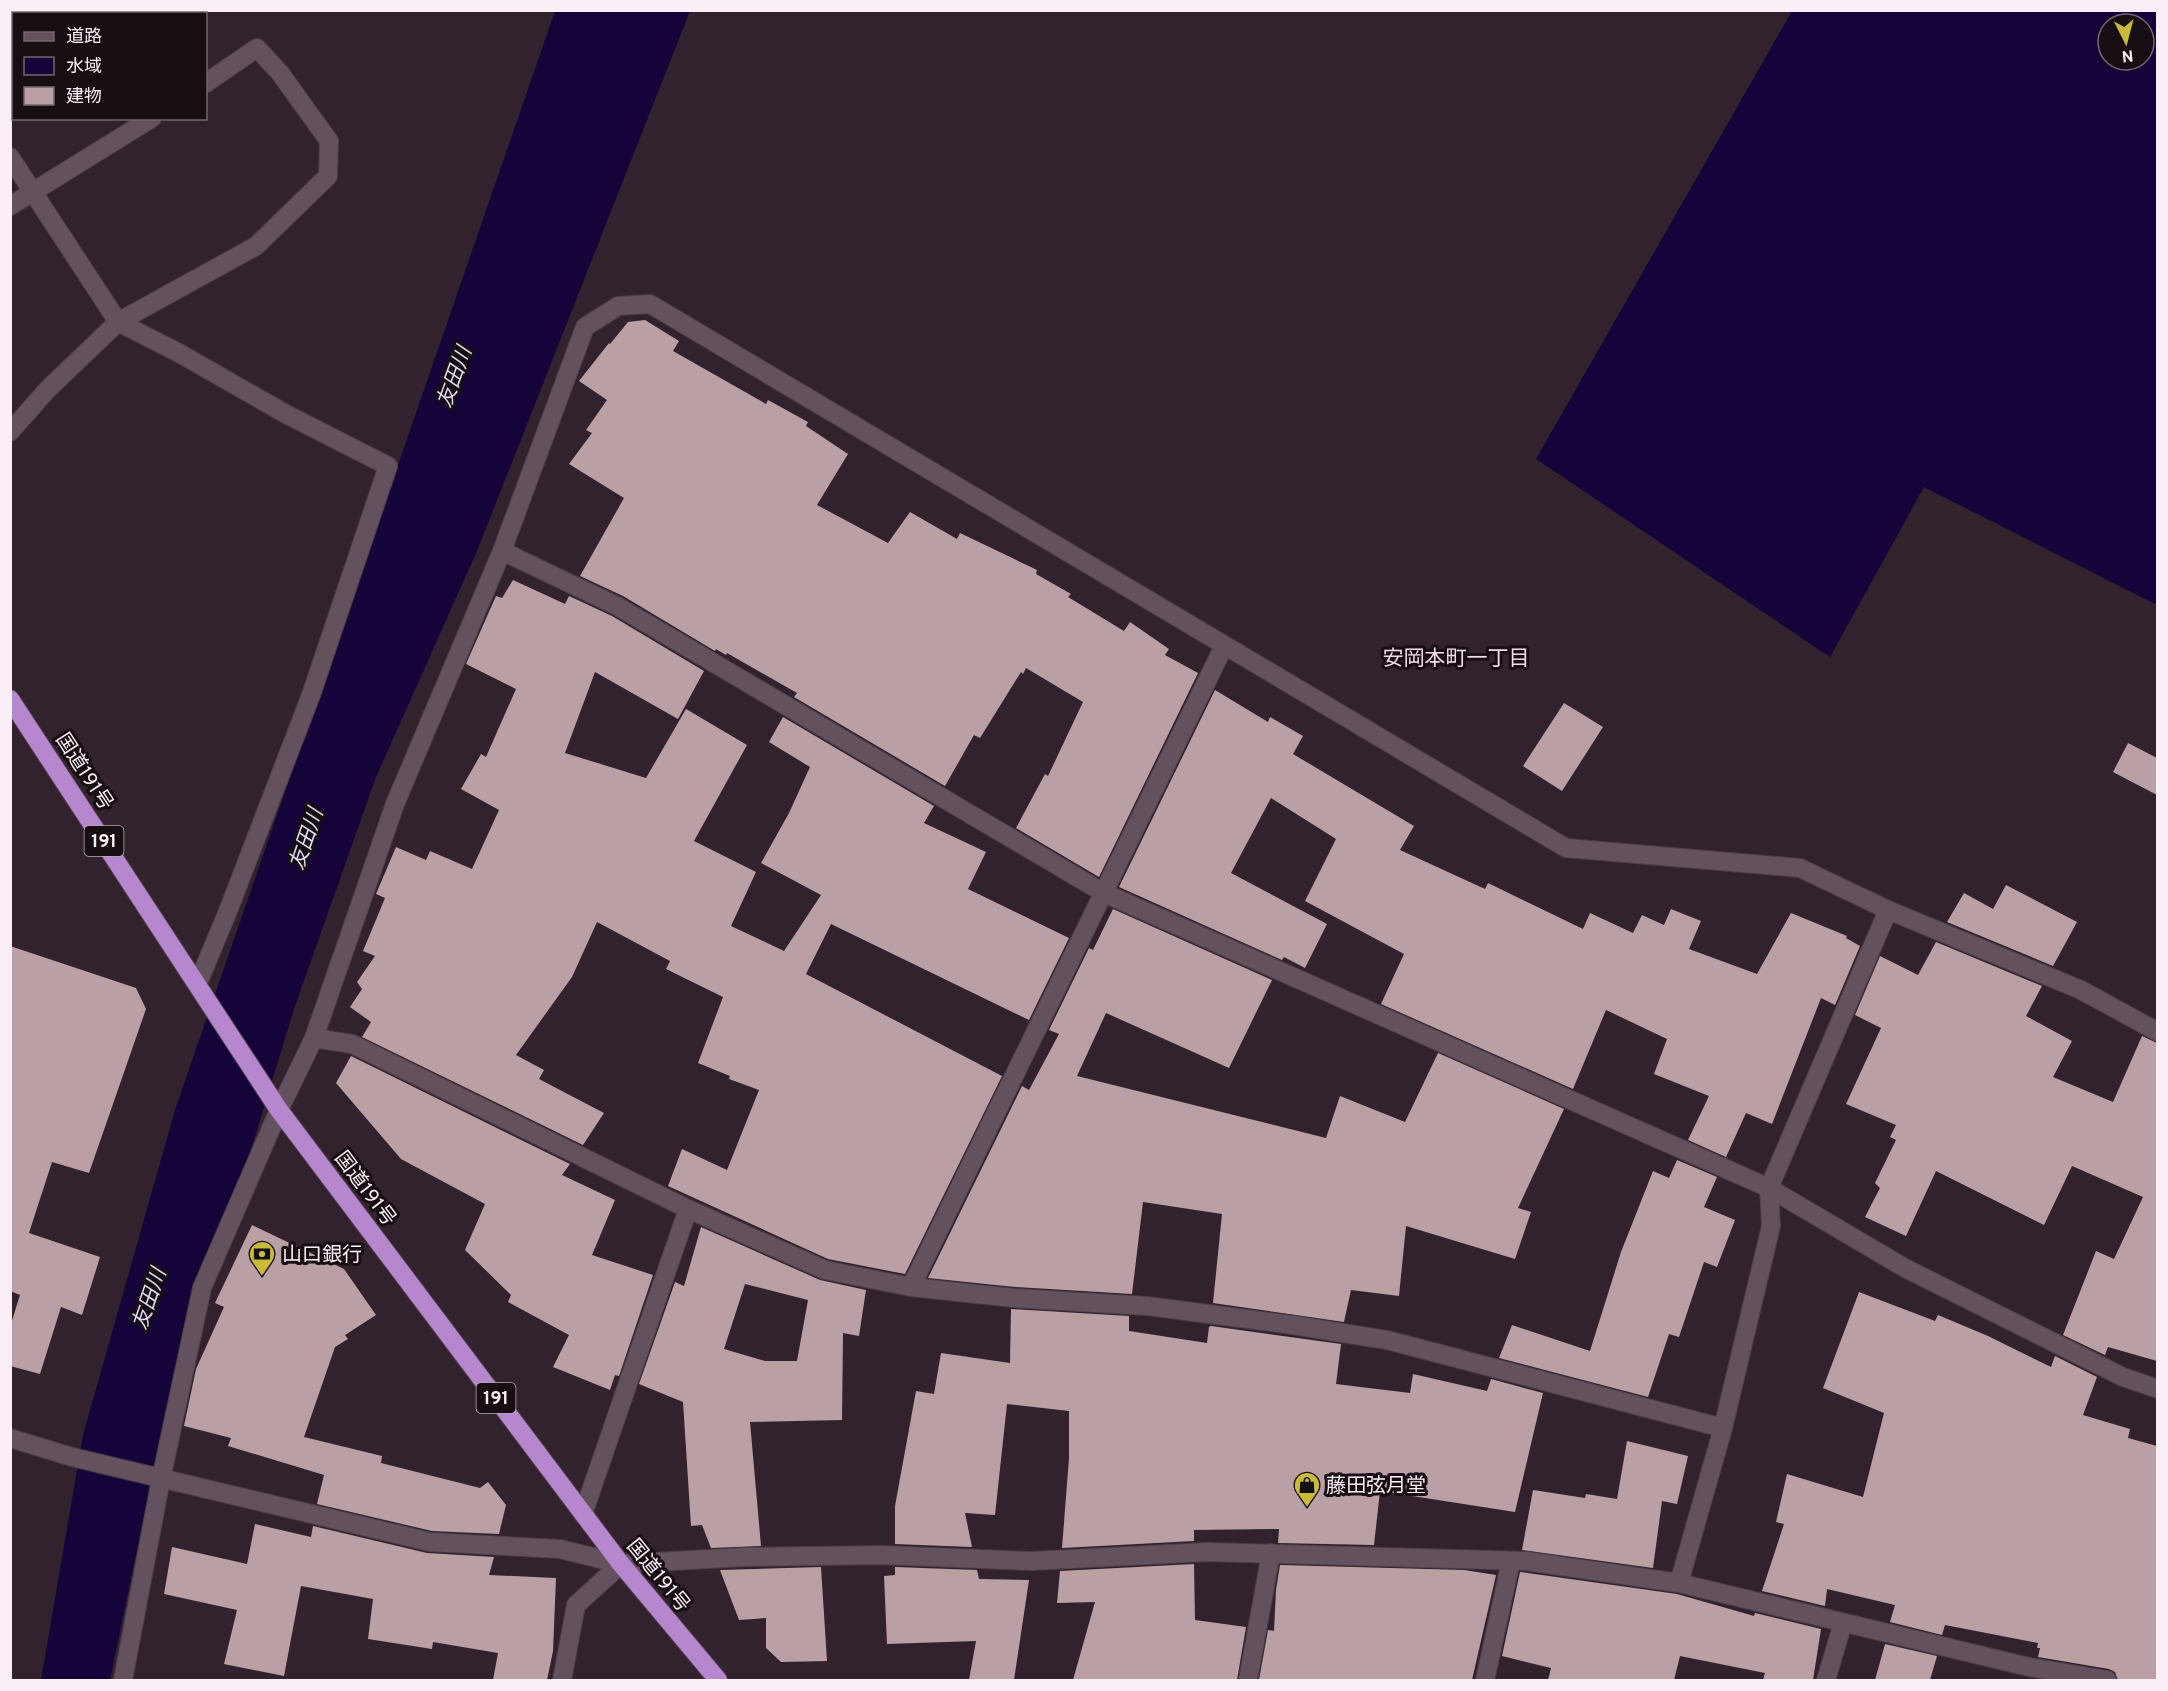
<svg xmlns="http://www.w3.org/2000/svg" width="2168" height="1691" font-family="Overpass,'Noto Sans JP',sans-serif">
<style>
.water{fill:#140439;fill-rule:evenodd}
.building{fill:#baa0a5;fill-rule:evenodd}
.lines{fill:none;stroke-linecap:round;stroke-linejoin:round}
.minor-casing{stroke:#4c3d48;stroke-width:20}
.trunk-casing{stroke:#4c3d48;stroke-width:20}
.minor{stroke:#64515e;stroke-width:18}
.trunk{stroke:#b686ce;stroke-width:18}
.labels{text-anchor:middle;stroke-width:6;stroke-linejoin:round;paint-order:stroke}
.shield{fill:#160e13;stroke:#b6acb3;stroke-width:1.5}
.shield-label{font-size:18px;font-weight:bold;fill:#fbeff7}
.street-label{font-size:20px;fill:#fbeff7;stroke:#160e13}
.poi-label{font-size:20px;fill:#fbeff7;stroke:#160e13;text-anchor:start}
.water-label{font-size:21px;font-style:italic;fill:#dddcf2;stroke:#160e13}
.neighbourhood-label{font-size:21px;fill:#f1dae9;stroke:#160e13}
</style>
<rect width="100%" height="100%" fill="#32222d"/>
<g class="water">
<polygon points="555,11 690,11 477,551 376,777 294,1009 155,1463 110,1680 41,1680 83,1435 175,1110"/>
<path d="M1792,11H2157V605L1924,487L1830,657L1536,459ZM2108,24H2144V60H2108Z"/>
</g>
<g class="building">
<polygon points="645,320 679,341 673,351 766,404 768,400 808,422 806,426 848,454 817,505 888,543 910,512 957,539 960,533 1037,570 1036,574 1071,594 1068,597 1124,631 1130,622 1169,649 1165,655 1198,673 1099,877 1016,828 1045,774 1048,776 1083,702 1026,668 1023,674 1021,672 980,738 974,735 945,786 794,697 797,693 727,653 726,655 716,649 715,651 623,596 580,576 624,498 569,464 592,433 586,430 607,400 579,381 609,343 610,344 628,322"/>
<polygon points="513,580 565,604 569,596 612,616 704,671 678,719 595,672 565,753 646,778 686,709 747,745 694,841 756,872 731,926 784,951 821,895 761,863 789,813 810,767 769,742 783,717 934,806 924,823 986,852 968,889 1069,938 1029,1020 831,924 806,974 1002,1076 905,1274 828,1259 668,1186 682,1149 727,1170 759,1090 729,1079 730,1076 698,1063 723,997 666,969 670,961 597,922 572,977 516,1055 544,1070 539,1079 604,1113 583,1145 362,1037 371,1022 350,1007 362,989 357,982 375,956 363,951 385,898 376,894 396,847 426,860 430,851 472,869 499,810 461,789 481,754 486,757 516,689 466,664 496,596 502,598"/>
<polygon points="1215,690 1268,722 1270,717 1303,736 1293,754 1414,826 1400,850 1485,889 1488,883 1583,929 1590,913 1633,933 1642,915 1664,925 1671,909 1701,921 1689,949 1757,974 1791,913 1847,936 1846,938 1860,946 1835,1005 1821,998 1772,1124 1746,1113 1726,1157 1688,1140 1709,1096 1654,1074 1667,1039 1606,1010 1573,1089 1381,1004 1404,954 1305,901 1336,839 1271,798 1231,873 1327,924 1305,968 1284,957 1282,960 1119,887"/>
<polygon points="1564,703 1603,727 1562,791 1523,766"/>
<polygon points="2128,743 2157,758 2157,795 2113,772"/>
<polygon points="2006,885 2077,922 2053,966 1947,922 1964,893 1993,909"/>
<polygon points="1113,909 1272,980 1229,1068 1106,1013 1077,1076 1326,1138 1340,1096 1405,1122 1438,1053 1564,1109 1518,1208 1531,1212 1515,1259 1406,1226 1399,1296 1351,1290 1344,1322 1213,1303 1222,1214 1143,1202 1132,1294 1015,1287 928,1278 1022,1086 1029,1090 1059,1034 1049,1030 1089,948 1093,950"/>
<polygon points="1936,942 2042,986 2026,1016 2072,1041 2053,1077 2113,1102 2142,1036 2157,1043 2157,1361 2108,1347 2105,1355 2063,1335 2096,1251 2114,1259 2143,1197 2072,1166 2044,1225 1936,1171 1906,1236 1865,1217 1880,1188 1875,1183 1896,1140 1890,1137 1896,1125 1846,1104 1881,1028 1855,1015 1880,956 1918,975"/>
<polygon points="10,946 136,988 146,1009 89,1173 52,1162 29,1233 100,1257 82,1315 61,1307 40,1374 10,1366 10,1327 20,1295 10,1291"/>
<polygon points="351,1056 570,1164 562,1175 615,1200 592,1255 653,1275 619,1376 615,1375 610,1390 553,1367 569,1335 508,1302 511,1295 465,1250 485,1204 401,1159 336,1083"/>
<polygon points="1677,1160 1717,1177 1704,1207 1735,1220 1717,1267 1704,1262 1679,1337 1669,1334 1648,1397 1499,1358 1512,1325 1590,1351 1621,1252 1653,1171 1669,1178"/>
<polygon points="252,1225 344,1269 376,1315 345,1335 348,1339 335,1347 304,1437 382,1456 381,1463 480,1488 488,1482 506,1505 499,1534 432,1531 317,1504 324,1475 228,1446 231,1438 184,1426 196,1369 224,1307 215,1303"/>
<path d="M701,1227L820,1280L866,1290L859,1336L843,1333L842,1420L750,1422L761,1546L711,1548L702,1525L691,1526L683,1402L639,1384L675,1282L684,1286ZM745,1284L808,1300L797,1361H765L724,1349Z"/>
<polygon points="1859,1292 1935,1321 1938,1315 1988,1336 2051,1367 2055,1356 2097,1377 2083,1415 2130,1429 2128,1438 2157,1446 2157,1680 2118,1680 2115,1672 2109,1669 2038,1657 2040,1648 2037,1648 2038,1643 1945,1625 1942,1635 1890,1622 1895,1605 1827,1589 1825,1606 1762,1591 1784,1524 1776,1522 1787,1474 1863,1497 1884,1413 1823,1388"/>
<polygon points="1011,1309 1129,1316 1129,1331 1207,1343 1209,1327 1211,1326 1341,1344 1336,1384 1410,1393 1413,1374 1487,1391 1491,1379 1543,1393 1515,1512 1380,1491 1374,1545 1278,1543 1279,1529 1194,1530 1194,1541 1062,1548 1069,1458 1069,1411 1007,1404 995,1515 965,1513 972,1547 895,1544 895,1506 916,1391 934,1394 941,1353 1010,1363"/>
<polygon points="1627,1441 1688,1456 1677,1504 1662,1501 1653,1568 1522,1550 1533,1490 1585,1498 1586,1494 1617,1499"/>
<polygon points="255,1524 311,1537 313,1526 427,1553 494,1557 489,1575 556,1578 553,1651 547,1680 493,1680 498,1653 433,1642 432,1649 368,1639 373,1599 301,1586 284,1676 224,1664 237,1610 164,1594 172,1547 247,1564"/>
<polygon points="1194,1564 1195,1620 1246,1627 1237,1680 1073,1680 1095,1602 1057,1603 1060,1571"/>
<polygon points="1280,1565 1464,1570 1496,1575 1472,1680 1259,1680 1268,1630 1274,1631 1276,1590"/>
<polygon points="821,1567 827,1661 781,1662 766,1648 766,1618 739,1620 720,1570"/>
<polygon points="895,1567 977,1570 979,1579 1029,1580 1014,1680 969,1680 976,1641 887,1644 884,1576 895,1575"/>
<polygon points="1520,1572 1677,1594 1754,1616 1755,1613 1821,1629 1813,1680 1763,1680 1765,1673 1680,1656 1674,1680 1548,1680 1551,1668 1502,1656"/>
<polygon points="1885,1644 1937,1656 1930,1680 1875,1680"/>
</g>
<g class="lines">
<g class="minor-casing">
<g id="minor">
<polyline points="35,14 40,10"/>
<polyline points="10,28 14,26"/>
<polyline points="10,157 118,322 179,353 284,413 388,466 311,695 228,911 198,983"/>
<polyline points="10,206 152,118"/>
<polyline points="10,432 47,390 118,322 256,246 328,176 329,141 280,73 257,48 206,83"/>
<polyline points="502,551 617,606 1104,893 1769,1188 1905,1268 2123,1377 2158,1389"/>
<polyline points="314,1038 352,1044 688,1209 825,1270 911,1287 1014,1298 1147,1306 1293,1325 1387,1340 1723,1428"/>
<polyline points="911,1287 1224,646"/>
<polyline points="10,1438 72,1457 430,1542 560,1549 621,1564 744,1557 881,1555 1031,1561 1207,1552 1526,1561 1679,1583 2029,1667 2107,1680"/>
<polyline points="583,1514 688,1209"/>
<polyline points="1679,1583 1723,1428 1771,1226 1769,1188 1888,910"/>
<polyline points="123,1680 161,1479 202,1288 279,1110 314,1038 395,804 502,551 585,327 618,306 650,304 1566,848 1800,868 1888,910 2081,990 2158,1032"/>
<polyline points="562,1680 576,1605 621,1564"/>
<polyline points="1248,1680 1271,1553"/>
<polyline points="1485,1680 1511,1561"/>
<polyline points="1826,1680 1843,1623"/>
</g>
</g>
<g class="trunk-casing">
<polyline id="trunk" points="10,699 279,1110 621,1564 718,1680"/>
</g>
<use href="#minor" class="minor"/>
<use href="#trunk" class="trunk"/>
</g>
<defs>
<g id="bank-pin" transform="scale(1.35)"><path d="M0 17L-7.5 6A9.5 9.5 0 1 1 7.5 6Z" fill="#c9ba3a" stroke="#160e13"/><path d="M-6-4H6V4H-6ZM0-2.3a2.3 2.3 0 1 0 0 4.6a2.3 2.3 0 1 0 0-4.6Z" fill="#111"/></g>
<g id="shop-pin" transform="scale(1.35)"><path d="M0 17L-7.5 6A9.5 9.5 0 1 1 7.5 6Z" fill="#c9ba3a" stroke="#160e13"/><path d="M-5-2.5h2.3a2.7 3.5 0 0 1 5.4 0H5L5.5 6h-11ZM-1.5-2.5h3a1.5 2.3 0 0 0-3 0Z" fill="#111"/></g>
</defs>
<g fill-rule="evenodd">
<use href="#bank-pin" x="262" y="1254"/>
<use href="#shop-pin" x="1307" y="1485"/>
</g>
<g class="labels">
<g class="shield">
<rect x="84.5" y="826" width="39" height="30" rx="4.5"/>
<rect x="476.5" y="1383" width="39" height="30" rx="4.5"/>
</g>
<g class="shield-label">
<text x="104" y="847">191</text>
<text x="496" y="1404">191</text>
</g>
<g class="street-label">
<text transform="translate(85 771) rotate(57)" y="7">国道191号</text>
<text transform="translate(366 1188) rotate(53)" y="7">国道191号</text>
<text transform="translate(659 1575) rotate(51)" y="7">国道191号</text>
</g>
<g class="poi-label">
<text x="282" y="1261">山口銀行</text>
<text x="1326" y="1492">藤田弦月堂</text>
</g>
<g class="water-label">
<text transform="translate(454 377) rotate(-70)" y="7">友田川</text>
<text transform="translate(306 839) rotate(-71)" y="7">友田川</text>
<text transform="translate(149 1299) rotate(-71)" y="7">友田川</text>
</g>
<g class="neighbourhood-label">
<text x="1456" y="665">安岡本町一丁目</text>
</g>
</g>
<rect width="2168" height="1691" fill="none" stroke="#fbeff7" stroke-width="24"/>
<rect x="12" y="12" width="195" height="108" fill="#160e13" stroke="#72686e" stroke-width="1.5"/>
<rect x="24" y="32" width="30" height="9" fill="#64515e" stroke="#72686e" stroke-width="1.5"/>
<text x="66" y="42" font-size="18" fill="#fbeff7">道路</text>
<rect x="24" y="57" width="30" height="18" fill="#140439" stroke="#72686e" stroke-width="1.5"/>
<text x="66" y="72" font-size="18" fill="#fbeff7">水域</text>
<rect x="24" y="87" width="30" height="18" fill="#baa0a5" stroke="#72686e" stroke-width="1.5"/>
<text x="66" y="102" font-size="18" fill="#fbeff7">建物</text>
<g transform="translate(2126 42) rotate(174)"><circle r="28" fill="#160e13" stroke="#72686e" stroke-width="1.5"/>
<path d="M0-4.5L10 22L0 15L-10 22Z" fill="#c9ba3a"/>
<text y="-9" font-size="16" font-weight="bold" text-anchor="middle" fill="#fbeff7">N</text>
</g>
</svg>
